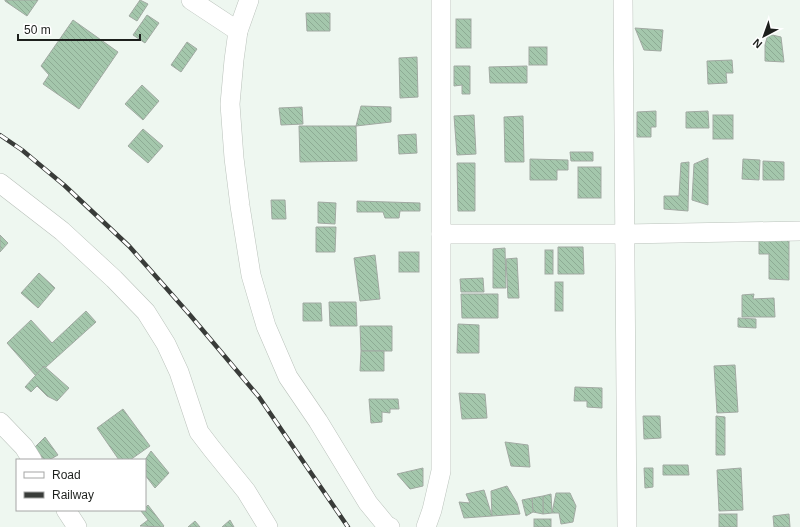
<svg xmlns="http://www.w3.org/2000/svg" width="800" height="527" font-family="Arial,sans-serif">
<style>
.building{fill:url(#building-back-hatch);stroke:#a1a9a2}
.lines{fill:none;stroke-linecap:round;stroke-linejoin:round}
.street-casing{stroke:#bac2bb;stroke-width:20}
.street{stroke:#fff;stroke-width:19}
.rail-casing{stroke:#393c39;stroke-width:4.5}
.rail{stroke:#fff;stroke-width:3;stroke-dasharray:9;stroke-linecap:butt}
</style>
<defs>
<pattern id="building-back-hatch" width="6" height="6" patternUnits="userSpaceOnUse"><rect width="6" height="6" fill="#a4c7ac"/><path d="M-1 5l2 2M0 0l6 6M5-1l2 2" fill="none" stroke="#8dab94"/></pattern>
</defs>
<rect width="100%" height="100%" fill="#eef7f0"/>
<g class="building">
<polygon points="5,0 38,0 27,16 5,1"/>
<polygon points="140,0 148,4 137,21 129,16"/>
<polygon points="306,13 330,13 330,31 307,31"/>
<polygon points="147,15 159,23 145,43 133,35"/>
<rect x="456" y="19" width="15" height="29"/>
<polygon points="73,20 118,52 79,109 43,84 49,75 41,66"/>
<polygon points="635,28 663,30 661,51 644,50"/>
<polygon points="768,34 781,37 784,62 765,61 765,45"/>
<polygon points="187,42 197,49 181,72 171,65"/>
<rect x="529" y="47" width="18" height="18"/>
<polygon points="417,57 418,97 400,98 399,58"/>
<polygon points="732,60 733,73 726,73 727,83 708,84 707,61"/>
<polygon points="454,66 470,66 470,94 462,94 462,85 454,86"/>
<polygon points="527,66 527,83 490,83 489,67"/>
<polygon points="142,85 159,101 143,120 125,104"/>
<polygon points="361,106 391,107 391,122 356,126"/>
<polygon points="302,107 303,124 281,125 279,108"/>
<polygon points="656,111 656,127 651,127 651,137 637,137 637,112"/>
<polygon points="708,111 709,128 686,128 686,112"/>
<polygon points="474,115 476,154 457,155 454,116"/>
<rect x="713" y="115" width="20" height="24"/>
<polygon points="523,116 524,162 505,162 504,117"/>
<polygon points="299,126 356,126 357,161 300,162"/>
<polygon points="143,129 163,146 148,163 128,146"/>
<polygon points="416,134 417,153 399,154 398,135"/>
<polygon points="570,152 593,152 593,161 571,161"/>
<polygon points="708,158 708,205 692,200 694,164"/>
<polygon points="530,159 568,160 568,170 557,170 557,180 530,180"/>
<polygon points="743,159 760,160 759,180 742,179"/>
<polygon points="763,161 784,162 784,180 763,180"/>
<polygon points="689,162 688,211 664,209 664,196 679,196 681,163"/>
<polygon points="457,163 475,163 475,211 458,211"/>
<rect x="578" y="167" width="23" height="31"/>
<polygon points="271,200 285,200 286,219 272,219"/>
<polygon points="357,201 420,203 420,211 400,211 399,218 385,218 383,212 357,212"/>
<polygon points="318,202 336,203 335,224 318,223"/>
<polygon points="316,227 336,227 335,252 316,252"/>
<polygon points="0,235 8,243 0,252"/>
<polygon points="759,239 789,240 789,280 769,279 769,254 759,254"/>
<polygon points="558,247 583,247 584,274 558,274"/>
<polygon points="505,248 506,288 493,288 493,249"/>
<rect x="545" y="250" width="8" height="24"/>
<rect x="399" y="252" width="20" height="20"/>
<polygon points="375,255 380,299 360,301 354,258"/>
<polygon points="517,258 519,298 508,298 506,259"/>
<polygon points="39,273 55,288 38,308 21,293"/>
<polygon points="483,278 484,292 461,292 460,279"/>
<rect x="555" y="282" width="8" height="29"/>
<polygon points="461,294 498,294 498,318 462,318"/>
<polygon points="754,294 753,299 774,298 775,317 742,317 742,295"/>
<polygon points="329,302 356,302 357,326 330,326"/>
<polygon points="303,303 321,303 322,321 303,321"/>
<polygon points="86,311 96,322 36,376 7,343 31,320 52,343"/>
<polygon points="738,318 756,319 756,328 738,327"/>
<polygon points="458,324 479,325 479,353 457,353"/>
<polygon points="360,326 392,326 392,351 361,351"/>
<polygon points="361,351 384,351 384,371 360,371"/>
<polygon points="735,365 738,412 717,413 714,366"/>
<polygon points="44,366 69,388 57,401 47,396 37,386 31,392 25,387"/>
<polygon points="575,387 602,388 602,408 587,407 587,401 574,401"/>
<polygon points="459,393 485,394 487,418 462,419"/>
<polygon points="369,399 398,399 399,409 390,409 390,413 382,412 382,422 371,423"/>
<polygon points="123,409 150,446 130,460 119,460 97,428"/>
<polygon points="643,416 660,416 661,438 644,439"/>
<polygon points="716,416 725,417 725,455 716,455"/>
<polygon points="45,437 58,455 49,460 44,460 35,447"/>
<polygon points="505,442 528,445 530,467 511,466"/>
<polygon points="151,451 169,473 155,488 145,475 145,460"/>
<polygon points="663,465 688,465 689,475 663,475"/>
<polygon points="423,468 423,486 410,489 397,474"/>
<polygon points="644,468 653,468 653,487 645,488"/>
<polygon points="741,468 743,510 719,511 717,470"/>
<polygon points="507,486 517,503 520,514 492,516 491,491"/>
<polygon points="484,490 492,516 464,518 459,502 470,503 466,494"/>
<polygon points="556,493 570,493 576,506 573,522 561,524 559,513 552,513"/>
<polygon points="551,494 552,513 543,514 543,496"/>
<polygon points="543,496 543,514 533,512 532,498"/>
<polygon points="532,498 533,512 526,516 522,500"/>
<polygon points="148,505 164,526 163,527 140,526 148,520 141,511 145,510 145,508"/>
<rect x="719" y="514" width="18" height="13"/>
<polygon points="789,514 790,527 774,527 773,516"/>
<rect x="534" y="519" width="17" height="8"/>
<polygon points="230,520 234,527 222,527"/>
<polygon points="195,521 200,527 188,527"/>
</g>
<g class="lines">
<g class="street-casing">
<g id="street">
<polyline points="191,0 238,31"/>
<polyline points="249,0 238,31 234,60 230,104 234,158 240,206 251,275 266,326 288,377 318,421 368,503 387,526 390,527"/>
<polyline points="623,0 627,527"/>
<polyline points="0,183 62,231 114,279 146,312 166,344 179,372 199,432 212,449 246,491 268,527"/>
<polyline points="441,234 624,234 800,231"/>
<polyline points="0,422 24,447 32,460"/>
<polyline points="66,510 77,527"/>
<polyline points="426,527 432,510 441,471 441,0"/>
</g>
</g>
<use href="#street" class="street"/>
<g class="rail-casing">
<polyline id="rail" points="0,135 22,150 64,185 129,246 190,315 259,397 348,527"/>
</g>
<use href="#rail" class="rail"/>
</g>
<rect x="16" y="459" width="130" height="52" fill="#ffffff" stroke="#a5a6a5"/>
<rect x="24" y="472" width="20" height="6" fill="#ffffff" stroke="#a5a6a5"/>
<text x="52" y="479" font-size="12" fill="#1d201d">Road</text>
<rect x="24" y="492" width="20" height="6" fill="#393c39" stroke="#a5a6a5"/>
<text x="52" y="499" font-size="12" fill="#1d201d">Railway</text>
<g transform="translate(764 36) rotate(221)" stroke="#ffffff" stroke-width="3" paint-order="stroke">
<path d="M0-3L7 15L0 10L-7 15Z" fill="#1d201d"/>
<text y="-6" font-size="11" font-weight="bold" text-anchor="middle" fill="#1d201d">N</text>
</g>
<path d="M18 34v6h122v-6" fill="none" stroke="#1d201d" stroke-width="2"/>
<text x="24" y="34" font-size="12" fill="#1d201d" stroke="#ffffff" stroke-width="3" paint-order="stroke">50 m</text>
</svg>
